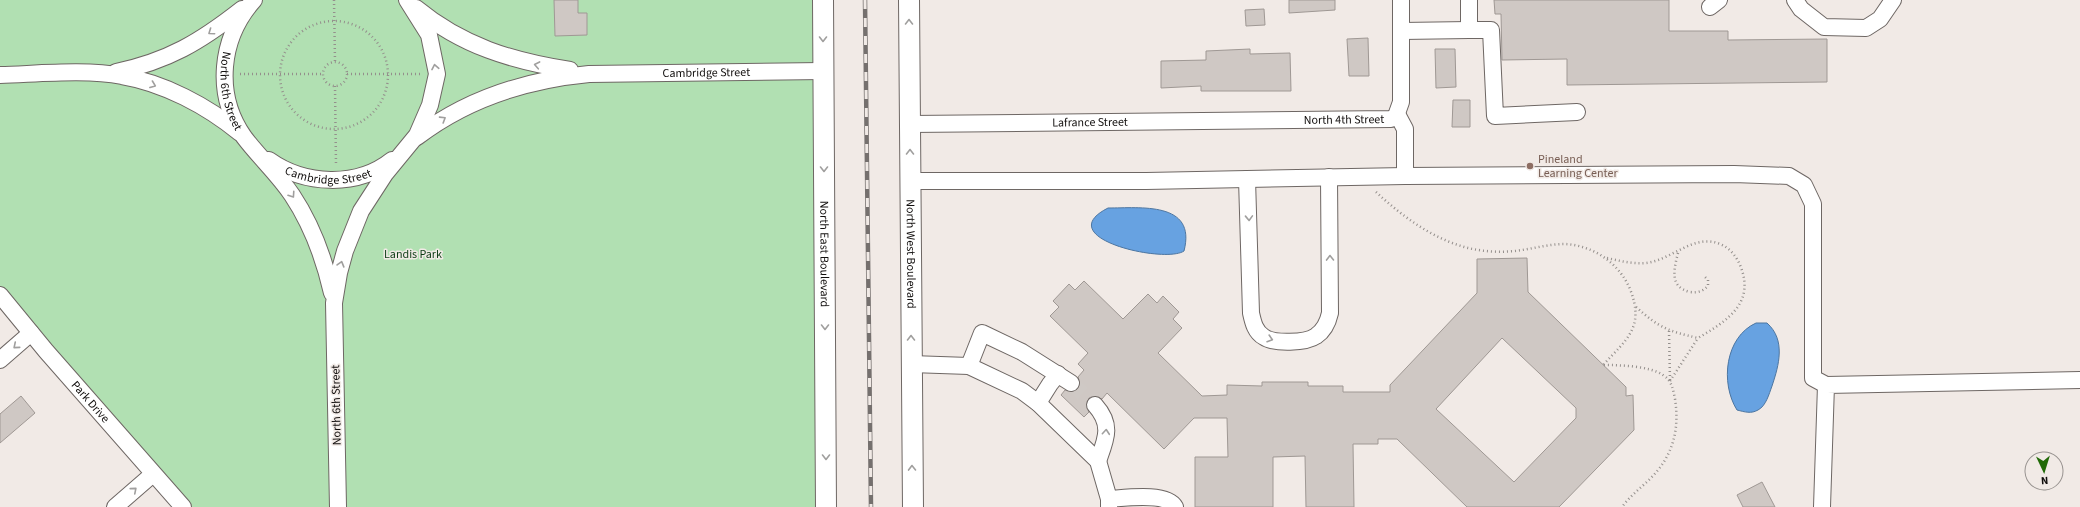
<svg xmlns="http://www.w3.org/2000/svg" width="2080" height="507" font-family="'Source Sans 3',sans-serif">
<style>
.green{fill:#b1e0b2}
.water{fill:#67a2e1;stroke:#4d76a1}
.building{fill:#cfc8c4;stroke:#9f9894;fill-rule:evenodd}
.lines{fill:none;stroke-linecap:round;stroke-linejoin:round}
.minor-tunnel{stroke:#cfc9c5;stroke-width:16;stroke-dasharray:16 8;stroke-linecap:butt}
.minor-casing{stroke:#6e6764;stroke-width:18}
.major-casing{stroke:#6e6764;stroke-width:22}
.path{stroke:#948f8c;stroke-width:2.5;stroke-dasharray:1 3;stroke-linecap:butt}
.minor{stroke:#fff;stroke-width:16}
.major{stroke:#fff;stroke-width:20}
.rail-casing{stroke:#75706e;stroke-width:4.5}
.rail{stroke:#f1eae6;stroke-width:3;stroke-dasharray:9;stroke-linecap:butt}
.oneway{stroke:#a09f9e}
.education-dot{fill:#8d6e63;stroke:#f1eae6;stroke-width:1.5}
.labels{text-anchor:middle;stroke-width:3;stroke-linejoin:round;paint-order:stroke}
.street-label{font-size:12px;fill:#110e0d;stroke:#f1eae6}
.education-label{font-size:12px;fill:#785e54;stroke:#f1eae6;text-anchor:start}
.park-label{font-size:12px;fill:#0c3c14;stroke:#f1eae6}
</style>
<rect width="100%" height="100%" fill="#f1eae6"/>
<polygon class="green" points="0,0 823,0 826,507 182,507 0,292"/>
<g class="water">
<path d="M1108,208C1140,208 1197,201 1184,251C1165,264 1049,238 1108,208Z"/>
<path d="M1756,323H1767C1786,340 1779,365 1772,386C1769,394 1766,406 1758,410C1751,414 1745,412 1737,410C1720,383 1725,337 1756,323Z"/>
</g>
<g class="building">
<polygon points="554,0 578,0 578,13 587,13 587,35 555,36"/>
<polygon points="1289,0 1335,0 1335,10 1289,13"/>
<polygon points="1494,0 1669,0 1669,31 1728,31 1728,40 1827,39 1827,82 1567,85 1567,59 1502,60 1501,14 1495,14"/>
<polygon points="1264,9 1265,25 1246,26 1245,10"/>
<polygon points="1368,38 1369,76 1349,76 1347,39"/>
<polygon points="1250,49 1250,54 1290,53 1291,91 1201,91 1201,86 1161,88 1161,61 1206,60 1206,51"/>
<polygon points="1435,49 1455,49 1456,87 1436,88"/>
<polygon points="1453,100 1470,100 1470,127 1452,127"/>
<path d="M1527,258L1528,292L1626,387V396L1633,395L1634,430L1559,507H1467L1397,439H1378V444H1353L1354,507H1306L1305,456L1273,457V507H1195V457H1228L1227,418H1194L1164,449L1107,393L1102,399L1094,396L1089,398L1086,406L1089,412L1084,417L1061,395L1065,390L1071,392L1079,388L1080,383L1078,377L1084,370L1078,364L1088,353L1050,316L1059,307L1053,301L1069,284L1075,290L1084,281L1123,319L1148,294L1157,303L1163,296L1179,312L1173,319L1182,328L1158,353L1202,396L1227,395V385L1262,386V382H1308V386H1343V392H1390V385L1477,293V259ZM1502,338L1576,408V418L1514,482L1436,409Z"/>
<polygon points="21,396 35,413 0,443 0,414"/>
<polygon points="1762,482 1775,507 1743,507 1737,495"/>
</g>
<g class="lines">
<polyline class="minor-tunnel" points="1071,383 1095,405"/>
<g class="minor-casing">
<g id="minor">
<path id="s1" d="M254,0C220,38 214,94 244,137C259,157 278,174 292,195C312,225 324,258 332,293"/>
<polyline points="1469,0 1469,30 1491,30 1495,116 1577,112"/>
<polyline points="1795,0 1801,9 1824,27 1866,28 1880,19 1893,0"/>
<polyline points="1710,7 1719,0"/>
<path d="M416,8C462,46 512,61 570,70"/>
<polyline points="1402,31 1469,30"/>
<path d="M116,72C168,61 200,42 242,9"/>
<path d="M0,75C37,74 87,69 122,76C164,83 207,106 240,133"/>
<polyline points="1397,114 1405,129 1405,176"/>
<path id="s2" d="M910,124L1391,119L1396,116L1401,102V0"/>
<path id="s3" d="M417,137C468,98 526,80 589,74L823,71"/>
<path id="s4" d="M269,160C304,185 357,188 392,160"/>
<path d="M1247,179L1251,313C1253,322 1255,332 1264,337C1274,344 1306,343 1316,336C1325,330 1328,322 1330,313L1329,177"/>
<polyline points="910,181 1146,181 1405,176 1734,174 1789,176 1804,185 1813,204 1813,378 1826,385"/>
<path id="s5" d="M0,295L46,351L183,507"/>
<polyline points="0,360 31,333"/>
<polyline points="911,364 969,366 1022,391 1038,403 1098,461 1109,499 1109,507"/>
<polyline points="969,366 982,333 1022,352 1071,383"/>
<polyline points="1038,403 1050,384 1058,374"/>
<path d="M1095,405C1113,425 1106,439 1098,461"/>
<path d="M1109,499C1125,498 1167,492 1175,507"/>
<polyline points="115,507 153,474"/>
<polyline points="338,507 334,303 339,273 345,251 361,211 385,174 417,135 430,105 437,74 429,35 407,0"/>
<polyline points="1822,507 1826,385 2080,380"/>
</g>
</g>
<g class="major-casing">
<g id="major">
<path id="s6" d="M823,0L826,507"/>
<path id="s7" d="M909,0L913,507"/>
</g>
</g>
<g class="path">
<polyline points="334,0 335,62"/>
<circle cx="334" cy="75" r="54"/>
<circle cx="335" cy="74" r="12"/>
<polyline points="240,74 323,74"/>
<polyline points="347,74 422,74"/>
<polyline points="335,86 336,165"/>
<path d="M1376,192C1403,217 1433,239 1468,248C1485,252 1505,253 1522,250C1536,248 1550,244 1564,244C1593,245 1619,263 1630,289C1645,327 1627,339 1603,365"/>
<path d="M1678,253C1674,269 1669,287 1690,292C1698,293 1703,291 1708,286V280L1704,276"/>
<path d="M1607,258C1620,261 1632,264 1646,263C1672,260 1694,233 1720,244C1730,248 1736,256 1740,265C1756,303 1727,321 1698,338C1668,331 1659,328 1635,306"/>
<polyline points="1669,331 1670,381"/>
<path d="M1604,365C1620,365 1650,366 1663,375C1672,381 1673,389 1675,399C1679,425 1675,449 1658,470C1647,484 1632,493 1622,507"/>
<polyline points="1670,381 1698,338"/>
</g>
<use href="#minor" class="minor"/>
<use href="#major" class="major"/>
<g class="rail-casing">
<polyline id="rail" points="865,0 871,507"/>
</g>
<use href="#rail" class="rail"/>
</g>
<defs><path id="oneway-chevron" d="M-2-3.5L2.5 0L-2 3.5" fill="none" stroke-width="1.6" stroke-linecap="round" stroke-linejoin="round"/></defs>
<g class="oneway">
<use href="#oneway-chevron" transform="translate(909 22) rotate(-90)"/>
<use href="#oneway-chevron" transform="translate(211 32) rotate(145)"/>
<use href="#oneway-chevron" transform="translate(823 39) rotate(90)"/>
<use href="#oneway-chevron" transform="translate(537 65) rotate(-169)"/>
<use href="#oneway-chevron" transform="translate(435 67) rotate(-101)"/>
<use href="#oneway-chevron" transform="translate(153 85) rotate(21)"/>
<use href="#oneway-chevron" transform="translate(443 119) rotate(-32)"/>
<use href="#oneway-chevron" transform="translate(910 152) rotate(-90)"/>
<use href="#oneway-chevron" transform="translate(824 169) rotate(90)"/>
<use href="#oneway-chevron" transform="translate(292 195) rotate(56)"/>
<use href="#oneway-chevron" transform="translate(1249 218) rotate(88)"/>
<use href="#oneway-chevron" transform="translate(1330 258) rotate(-91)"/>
<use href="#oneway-chevron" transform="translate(341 264) rotate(-74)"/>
<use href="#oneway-chevron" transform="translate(825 327) rotate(90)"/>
<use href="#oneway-chevron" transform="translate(911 338) rotate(-90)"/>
<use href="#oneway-chevron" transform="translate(1270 339) rotate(17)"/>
<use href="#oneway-chevron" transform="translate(16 346) rotate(140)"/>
<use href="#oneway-chevron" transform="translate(1106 432) rotate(-85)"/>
<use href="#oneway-chevron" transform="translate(826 457) rotate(90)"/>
<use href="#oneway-chevron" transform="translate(912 468) rotate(-91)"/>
<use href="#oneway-chevron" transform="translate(134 490) rotate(-41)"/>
</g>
<circle class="education-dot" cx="1530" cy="166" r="4"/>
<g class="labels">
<g class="street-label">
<text dy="4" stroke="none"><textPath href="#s3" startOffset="303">Cambridge Street</textPath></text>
<text dy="4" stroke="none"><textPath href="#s1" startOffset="99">North 6th Street</textPath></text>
<text dy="4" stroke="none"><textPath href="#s2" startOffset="434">North 4th Street</textPath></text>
<text dy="4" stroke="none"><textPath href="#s2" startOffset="180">Lafrance Street</textPath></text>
<text dy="4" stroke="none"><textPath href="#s4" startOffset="63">Cambridge Street</textPath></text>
<text dy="4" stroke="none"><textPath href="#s6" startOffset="254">North East Boulevard</textPath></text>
<text dy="4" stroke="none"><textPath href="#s7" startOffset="254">North West Boulevard</textPath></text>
<text dy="4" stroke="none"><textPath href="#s5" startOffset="140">Park Drive</textPath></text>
<text transform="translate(336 405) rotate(-91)" y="4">North 6th Street</text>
</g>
<g class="education-label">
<text x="1538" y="163">Pineland<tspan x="1538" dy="14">Learning Center</tspan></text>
</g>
<g class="park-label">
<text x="413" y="258">Landis Park</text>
</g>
</g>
<g transform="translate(2044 471) rotate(176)"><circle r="19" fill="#f1eae6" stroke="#97928f"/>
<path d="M0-3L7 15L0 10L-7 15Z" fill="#216a07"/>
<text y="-6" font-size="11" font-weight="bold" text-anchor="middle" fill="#110e0d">N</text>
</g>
</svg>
